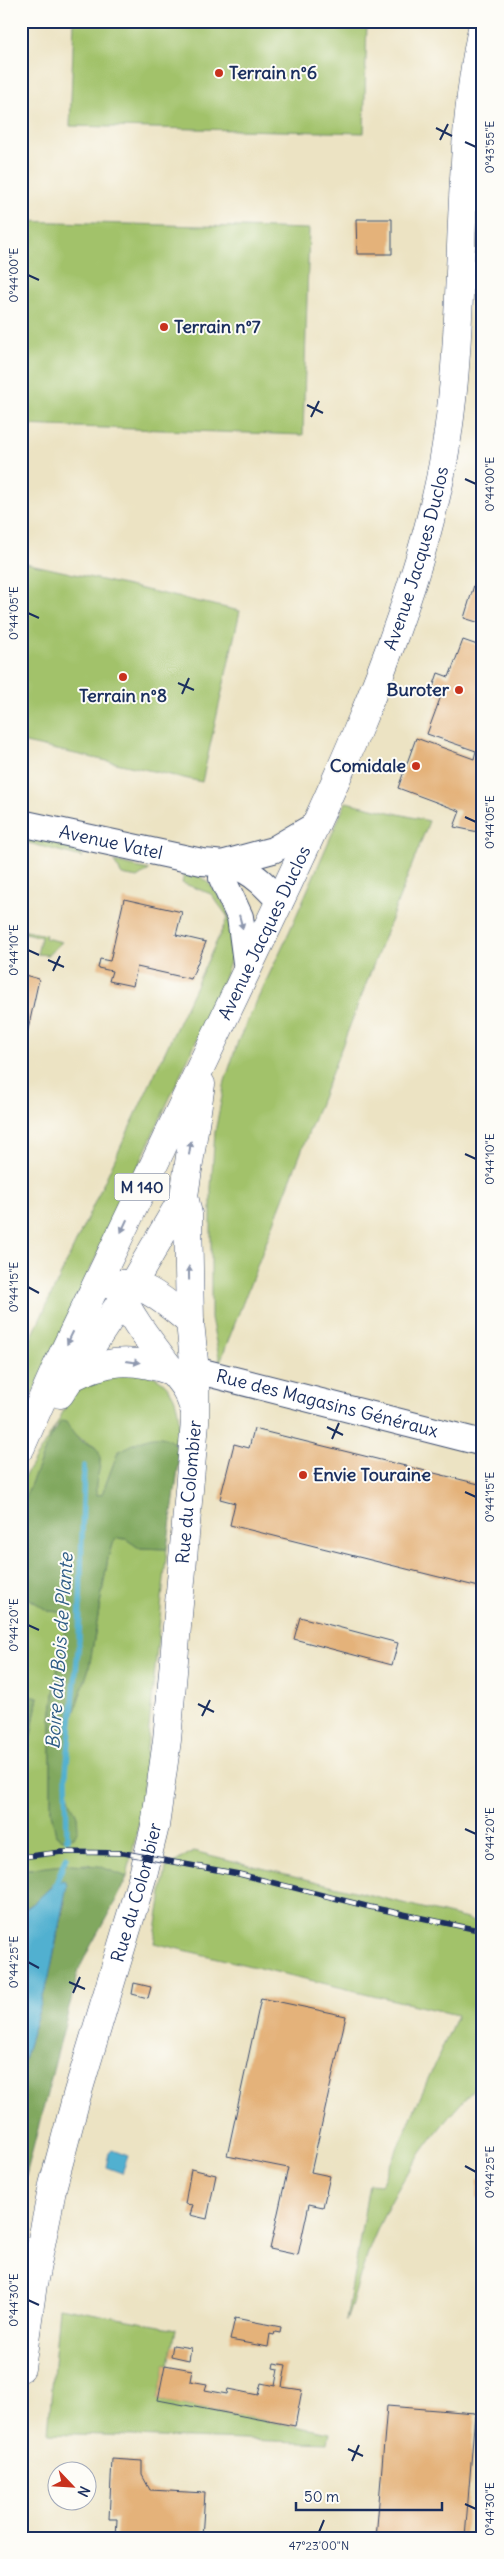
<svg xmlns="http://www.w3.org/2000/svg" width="504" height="2559" font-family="Delius,sans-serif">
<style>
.green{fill:#a2c26a;stroke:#5e7864}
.forest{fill:#81a85e;stroke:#4e6c5e}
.water{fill:#51b0d0;stroke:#367097}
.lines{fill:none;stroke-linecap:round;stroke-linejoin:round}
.stream{stroke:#51b0d0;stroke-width:5.5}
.building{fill:#e4b27a}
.minor-casing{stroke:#3a4a6d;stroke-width:28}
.major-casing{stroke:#3a4a6d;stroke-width:29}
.minor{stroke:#fff;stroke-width:26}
.major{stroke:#fff;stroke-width:28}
.rail-casing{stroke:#1b2f5e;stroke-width:5.5}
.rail{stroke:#fdfcf7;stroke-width:4;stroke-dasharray:11;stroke-linecap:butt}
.oneway{fill:#8d97ae}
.ticks{fill:none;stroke:#1b2f5e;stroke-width:2}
.poi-dot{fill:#c8321e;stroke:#fdfcf7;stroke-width:2}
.labels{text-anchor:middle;stroke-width:4;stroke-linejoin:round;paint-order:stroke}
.shield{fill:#fdfcf7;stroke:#5f6c8c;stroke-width:1}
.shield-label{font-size:16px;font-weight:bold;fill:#1b2f5e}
.poi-label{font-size:18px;font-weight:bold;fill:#1b2f5e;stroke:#fdfcf7;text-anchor:start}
.street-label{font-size:18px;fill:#1b2f5e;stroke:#fdfcf7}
.water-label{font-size:19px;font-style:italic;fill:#2e5c86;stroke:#fdfcf7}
.neatline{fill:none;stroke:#1b2f5e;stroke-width:2}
.ticks-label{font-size:12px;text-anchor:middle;fill:#1b2f5e}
</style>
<rect width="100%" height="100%" fill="#fdfcf7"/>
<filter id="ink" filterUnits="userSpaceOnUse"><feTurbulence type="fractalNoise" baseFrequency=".02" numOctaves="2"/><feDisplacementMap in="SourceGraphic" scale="10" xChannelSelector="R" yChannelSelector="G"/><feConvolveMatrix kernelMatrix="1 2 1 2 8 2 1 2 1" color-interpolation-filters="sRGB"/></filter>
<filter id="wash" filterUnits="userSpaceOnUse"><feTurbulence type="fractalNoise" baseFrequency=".0096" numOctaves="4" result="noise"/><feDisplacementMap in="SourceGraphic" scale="20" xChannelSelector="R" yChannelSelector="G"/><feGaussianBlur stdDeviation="1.12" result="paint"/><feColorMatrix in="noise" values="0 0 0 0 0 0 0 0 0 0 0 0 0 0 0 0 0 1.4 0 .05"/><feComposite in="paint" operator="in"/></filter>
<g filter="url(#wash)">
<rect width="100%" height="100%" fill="#ece3c3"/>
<g class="green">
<polygon points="74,21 367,21 364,133 70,126"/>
<polygon points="21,221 309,229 303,435 21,425"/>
<polygon points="21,562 240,611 202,782 21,742"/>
<polygon points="346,802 429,821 220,1362 211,1318 211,1188 215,1132 225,1081 238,1041 290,930"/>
<polygon points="21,835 78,847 82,857 21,841"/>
<polygon points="114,862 149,870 137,878 122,875"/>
<path d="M185,869C214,878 233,911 233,941C233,960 224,979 217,996L21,1419V1343L28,1345L228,917L211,894L182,883Z"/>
<polygon points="21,930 46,935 45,938 62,942 48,955 37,954 41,937 21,932"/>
<path d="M106,1371C118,1372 147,1372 157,1378C182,1393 180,1424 178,1449L174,1442L126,1448L118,1452L102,1495L97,1496C91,1479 104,1464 95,1447L56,1425L21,1507V1482L56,1425L73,1393Z"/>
<polygon points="117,1538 126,1539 139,1548 167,1549 140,1817 127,1877 87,1864 30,1869 21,1868 24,1815 21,1814 21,1767 25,1767 38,1697 21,1696 21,1593 48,1611 59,1612 64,1617 65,1630 56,1678 51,1720 51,1812 56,1835 63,1839 74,1837 77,1817 69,1798 66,1773 68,1732 89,1668 108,1558 112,1544"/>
<path d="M193,1851L467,1919L483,1927V2080C438,2125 400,2176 375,2235C363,2262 356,2293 346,2321L369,2184L381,2185L457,2015L154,1943L166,1868Z"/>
<polygon points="59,2307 176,2329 169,2365 165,2365 158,2400 330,2433 328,2443 48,2433"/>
</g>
<g class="forest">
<path d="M61,1421L66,1422C70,1428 74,1436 80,1440C88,1445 95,1444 99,1453C104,1468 92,1482 97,1495L102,1494L118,1452C138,1442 162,1425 178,1449L179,1462L167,1549L139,1548L126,1539L117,1538L112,1544L108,1558L89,1668L68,1732L66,1773L69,1798L77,1816L78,1829L74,1837L63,1839L56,1835L51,1812V1720L56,1678L65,1630L64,1617L59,1612L48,1611L21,1593V1507L49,1441Z"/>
<polygon points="21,1696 38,1697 25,1767 21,1767"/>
<path d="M71,1864L99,1866L127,1877C113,1909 94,1937 79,1969L21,2195V2069L49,1977L65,1901L53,1884L39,1900L21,1911V1868L30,1869Z"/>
</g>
<g class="water">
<path d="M63,1880L67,1885L49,1977L21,2069V1911C38,1904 46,1887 63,1880Z"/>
<polygon points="112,2150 128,2156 122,2173 106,2167 109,2153"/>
</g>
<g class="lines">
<g class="stream">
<polyline points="67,1839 66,1773 79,1640 84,1466"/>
<polyline points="54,1889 66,1857"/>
</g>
</g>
<g id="blocks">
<g class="building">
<polygon points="392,21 422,21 422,24 392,23"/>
<polygon points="356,219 392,219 392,254 357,254"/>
<polygon points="482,559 483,559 483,624 464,618"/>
<polygon points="463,640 483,647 483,833 454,827 460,811 398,788 416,738 474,759 476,751 427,734 441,696 431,693 438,673 449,677"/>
<polygon points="124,899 182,912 176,935 206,942 191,979 137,967 133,986 109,981 112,971 98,968 100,959 110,961"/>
<polygon points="21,974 39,979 22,1057 21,1057"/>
<polygon points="254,1429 483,1485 483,1588 230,1525 235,1503 220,1499 234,1444 249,1448"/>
<polygon points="300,1617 398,1643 392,1665 294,1639"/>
<polygon points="134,1983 151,1987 148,1998 132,1994"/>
<polygon points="261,1998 346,2016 311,2172 330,2176 323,2207 309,2204 298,2255 270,2249 288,2168 227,2156"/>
<polygon points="191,2169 216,2175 207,2219 190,2215 193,2205 185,2204"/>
<polygon points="478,2179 483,2179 483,2199 477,2198"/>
<polygon points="235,2318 281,2327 280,2333 275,2332 274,2335 270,2334 268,2347 230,2340"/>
<polygon points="173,2345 191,2348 189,2360 171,2356"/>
<polygon points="274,2363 286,2365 282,2387 302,2390 295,2426 158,2400 165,2365 192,2370 190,2381 207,2384 205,2390 227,2394 228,2389 258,2395 261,2383 275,2386 278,2369 273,2368"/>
<polygon points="387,2406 475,2413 465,2538 376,2538"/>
<polygon points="112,2459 142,2461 142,2475 150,2490 205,2493 202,2538 116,2538 117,2519 109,2519"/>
</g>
</g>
</g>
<g filter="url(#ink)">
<use href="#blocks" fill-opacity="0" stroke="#3a4a6d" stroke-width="1"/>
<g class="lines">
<g class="minor-casing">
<g id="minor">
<path id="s1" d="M21,823L202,862C245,864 252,872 280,901"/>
<polyline points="225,863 273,850 314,826"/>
<polyline points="222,878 240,917 247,970"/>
<path id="s2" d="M172,1371L207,1373L483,1443"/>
</g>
</g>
<g class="major-casing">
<g id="major">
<path d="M113,1285C141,1277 170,1306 190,1322"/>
<path d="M117,1285C128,1315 150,1342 169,1367C180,1382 187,1387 193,1406"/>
<path d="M70,1378C107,1359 132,1358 171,1371"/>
<polyline points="60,1394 132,1285 184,1196 201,1084"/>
<path id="s3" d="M21,1447L55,1370C123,1230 190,1089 257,949C325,807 395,662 433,509C474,350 448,183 483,24"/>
<path id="s4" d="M21,2368L33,2284L53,2185L77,2095L143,1875L155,1826L167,1740L195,1422V1371L190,1322L188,1214L184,1196"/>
</g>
</g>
<use href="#minor" class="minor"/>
<use href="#major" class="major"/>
<g class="rail-casing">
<polyline id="rail" points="21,1857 62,1852 124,1853 239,1874 370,1907 483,1931"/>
</g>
<use href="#rail" class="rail"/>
</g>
<defs><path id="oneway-solid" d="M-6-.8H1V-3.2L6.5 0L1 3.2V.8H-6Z" transform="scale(1.25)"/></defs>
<g class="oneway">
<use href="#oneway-solid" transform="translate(241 922) rotate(75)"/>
<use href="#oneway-solid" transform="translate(190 1148) rotate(-82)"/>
<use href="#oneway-solid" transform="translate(124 1226) rotate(115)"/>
<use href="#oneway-solid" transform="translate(189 1273) rotate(-91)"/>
<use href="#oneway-solid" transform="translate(70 1338) rotate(116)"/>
<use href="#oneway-solid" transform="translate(133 1362) rotate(7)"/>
</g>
</g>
<path class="ticks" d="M436,128L452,136M440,140L448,124M465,142L476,147M28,275L39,280M307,405L323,413M311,417L319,401M465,479L476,484M28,613L39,618M178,683L194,690M182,694L189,678M465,817L476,822M28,950L39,955M48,960L64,967M53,971L60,956M465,1154L476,1159M28,1287L39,1293M327,1427L343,1435M332,1439L339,1423M465,1492L476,1497M28,1625L39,1630M198,1704L214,1712M202,1716L210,1700M465,1829L476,1834M28,1962L39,1968M69,1982L85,1989M73,1993L80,1977M465,2166L476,2172M28,2300L39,2305M348,2449L363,2456M352,2461L359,2445M465,2504L476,2509M319,2532L324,2520"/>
<g class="poi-dot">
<circle cx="219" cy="73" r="5"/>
<circle cx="164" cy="327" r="5"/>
<circle cx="123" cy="677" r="5"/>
<circle cx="459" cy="690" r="5"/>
<circle cx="416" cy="766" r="5"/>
<circle cx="303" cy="1475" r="5"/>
</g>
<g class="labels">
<rect class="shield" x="114.5" y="1173.5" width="55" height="27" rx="4"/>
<g class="shield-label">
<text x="142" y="1193">M 140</text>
</g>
<g class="poi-label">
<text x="229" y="79">Terrain n°6</text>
<text x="174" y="333">Terrain n°7</text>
<text x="449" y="696" text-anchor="end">Buroter</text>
<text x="123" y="702" text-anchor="middle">Terrain n°8</text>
<text x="406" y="772" text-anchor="end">Comidale</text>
<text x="313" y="1481">Envie Touraine</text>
</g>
<g class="street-label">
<text dy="6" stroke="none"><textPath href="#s3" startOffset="974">Avenue Jacques Duclos</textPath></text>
<text dy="6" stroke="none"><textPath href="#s1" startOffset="92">Avenue Vatel</textPath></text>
<text dy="6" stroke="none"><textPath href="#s3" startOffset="569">Avenue Jacques Duclos</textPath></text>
<text dy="6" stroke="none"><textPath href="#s2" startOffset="159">Rue des Magasins Généraux</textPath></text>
<text dy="6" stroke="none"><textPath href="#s4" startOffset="895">Rue du Colombier</textPath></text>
<text dy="6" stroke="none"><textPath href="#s4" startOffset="490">Rue du Colombier</textPath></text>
</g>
<g class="water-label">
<text transform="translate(59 1651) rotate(-86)" y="7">Boire du Bois de Plante</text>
</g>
</g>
<rect width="504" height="2559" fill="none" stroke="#fdfcf7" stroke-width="55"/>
<g transform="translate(72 2486) rotate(115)"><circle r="24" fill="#fdfcf7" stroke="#a3aaba"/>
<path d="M0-4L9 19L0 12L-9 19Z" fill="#c8321e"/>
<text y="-8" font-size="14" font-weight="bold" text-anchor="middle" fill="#1b2f5e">N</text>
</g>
<path d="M296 2502v8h146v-8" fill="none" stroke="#1b2f5e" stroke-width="2.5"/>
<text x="304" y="2502" font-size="15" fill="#1b2f5e" stroke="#fdfcf7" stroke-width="4" paint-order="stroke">50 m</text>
<rect x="28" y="28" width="448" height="2504" class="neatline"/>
<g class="ticks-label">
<text transform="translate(490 147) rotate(-90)" y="4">0°43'55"E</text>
<text transform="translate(14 275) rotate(-90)" y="4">0°44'00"E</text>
<text transform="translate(490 484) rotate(-90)" y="4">0°44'00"E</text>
<text transform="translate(14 613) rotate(-90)" y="4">0°44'05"E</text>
<text transform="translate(490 822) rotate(-90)" y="4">0°44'05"E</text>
<text transform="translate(14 950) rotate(-90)" y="4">0°44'10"E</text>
<text transform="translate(490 1159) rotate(-90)" y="4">0°44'10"E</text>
<text transform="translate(14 1287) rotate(-90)" y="4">0°44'15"E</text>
<text transform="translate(490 1497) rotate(-90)" y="4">0°44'15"E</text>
<text transform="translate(14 1625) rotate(-90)" y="4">0°44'20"E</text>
<text transform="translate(490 1834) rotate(-90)" y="4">0°44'20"E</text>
<text transform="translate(14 1962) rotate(-90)" y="4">0°44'25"E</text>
<text transform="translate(490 2172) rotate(-90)" y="4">0°44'25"E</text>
<text transform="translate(14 2300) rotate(-90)" y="4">0°44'30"E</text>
<text transform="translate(490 2509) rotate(-90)" y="4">0°44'30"E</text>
<text x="319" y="2550">47°23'00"N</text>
</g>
</svg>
